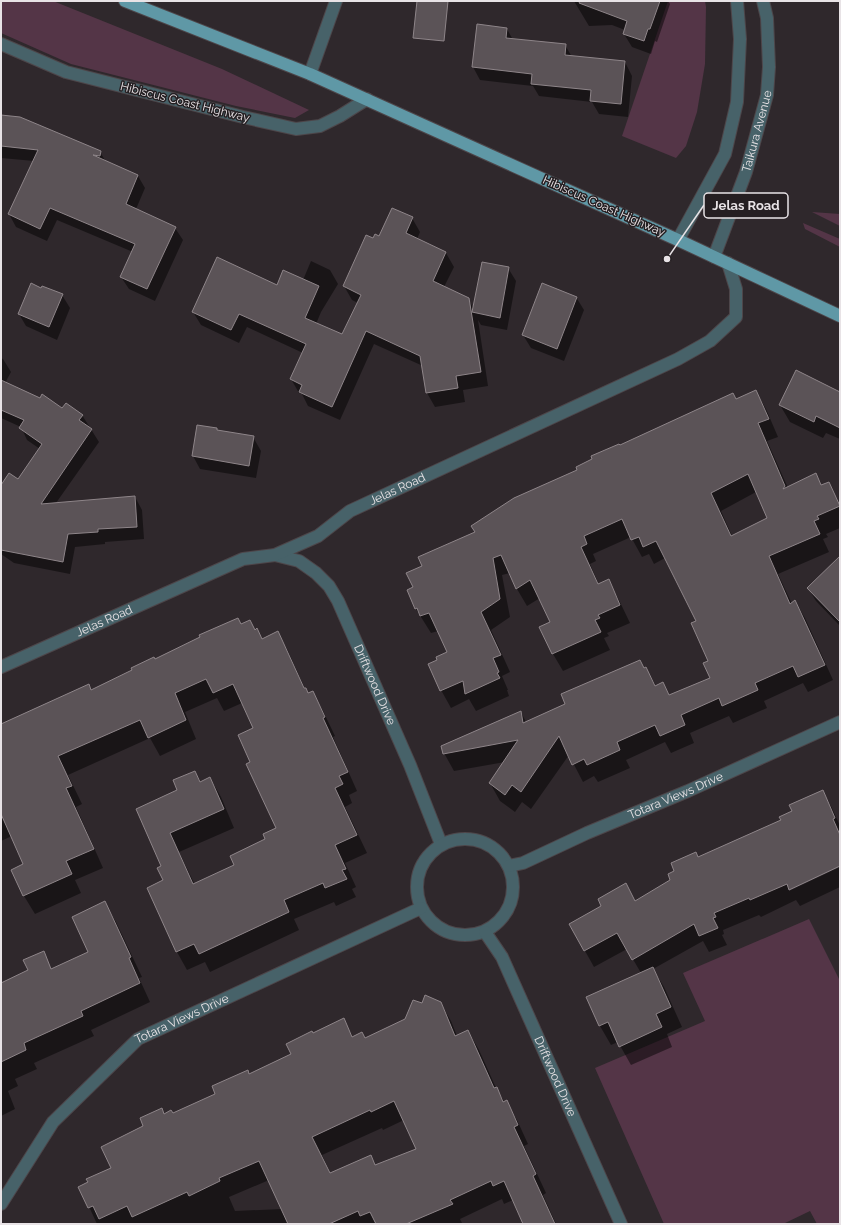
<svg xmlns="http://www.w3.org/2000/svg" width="841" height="1225" font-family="Raleway,sans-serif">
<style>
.green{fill:#543547}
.shadow{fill:#0007;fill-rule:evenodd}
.building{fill:#5b5357;stroke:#8e8589;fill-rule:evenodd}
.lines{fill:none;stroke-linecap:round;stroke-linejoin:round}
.minor-casing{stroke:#4d464a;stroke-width:14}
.major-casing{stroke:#4d464a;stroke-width:14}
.minor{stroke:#476269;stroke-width:12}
.major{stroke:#5f98a6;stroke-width:12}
.labels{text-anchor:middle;stroke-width:3;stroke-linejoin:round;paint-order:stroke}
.street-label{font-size:12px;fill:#e8e3e6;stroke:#251f22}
.leader{fill:none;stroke:#e8e3e6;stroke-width:1.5}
.callout-dot{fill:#e8e3e6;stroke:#251f22;stroke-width:1.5}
.callout{fill:#251f22;stroke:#e8e3e6;stroke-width:1.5}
.callout-label{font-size:13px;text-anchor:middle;font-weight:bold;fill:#e8e3e6}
</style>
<rect width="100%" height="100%" fill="#2f282c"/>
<g class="green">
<polygon points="1,1 53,1 222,69 309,110 295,118 236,106 71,64 1,33"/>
<polygon points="668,1 705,1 706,7 705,64 697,112 686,146 676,158 622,136"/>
<polygon points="812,212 840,214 840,226"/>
<polygon points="803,223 840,239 840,247 805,229"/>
<polygon points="809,919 840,981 840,1224 817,1224 810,1211 783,1224 664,1224 595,1068 705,1021 683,973"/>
</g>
<g class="shadow">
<polygon points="531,1 668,1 670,4 657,42 655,41 651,54 632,47 624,34 625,30 612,25 589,26 574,1 532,2"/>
<polygon points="478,26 507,29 513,40 565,45 572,57 625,62 632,76 628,117 599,114 592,102 539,96 533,86 480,80 473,67"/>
<polygon points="1,116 100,152 106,162 138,176 145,188 136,209 175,228 183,240 155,301 129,289 121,277 133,252 57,220 47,241 16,227 9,214 34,161 1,158"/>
<polygon points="412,218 420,232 417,239 446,253 454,267 444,287 468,299 474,309 508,268 516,281 507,330 481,325 478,320 488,386 463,390 465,402 435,407 427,393 423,366 374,344 340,420 308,406 302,394 299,393 291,379 303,353 247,327 239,343 201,325 193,312 277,286 303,280 311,261 330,270 338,284 321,312 316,324 342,335 358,303 352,300 344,286 374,239 379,238"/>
<polygon points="42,289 62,295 70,308 57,340 26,326 19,314"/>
<polygon points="576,297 584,310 564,361 531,348 523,335"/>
<polygon points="1,358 3,359 11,372 5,383 62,409 82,415 99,442 56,503 135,497 142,510 144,539 105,542 105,544 75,547 70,574 14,563 1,554 1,486 18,480 40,449 27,440 21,427 1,418"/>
<path d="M756,392L766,409L778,437L767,441L788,488L815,474L822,486L828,483L840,504V528L826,534L828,537L823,539L829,552L778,574L792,604L795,601L805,618L833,680L808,692L803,683L764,701L767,708L733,723L729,716L690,733L694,743L671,753L665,742L626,760L630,768L598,782L594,776L583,782L569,755L531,809L522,802L515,812L500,801L490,783L505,762L454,771L444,753L521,712L526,722L566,705L640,661L645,669L646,668L656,686L663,684L670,696L711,678L709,661L697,622L665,558L654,564L649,554L642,557L631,537L593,554L596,561L590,564L599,585L608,581L618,598L630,623L607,633L609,636L604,638L610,650L563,671L553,654L540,627L551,622L540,598L527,606L517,589L510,573L502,575L510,617L491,630L510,672L502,676L508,690H507L509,696L476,711L469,699L451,708L441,690L439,660L448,652L438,631L431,633L416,609L414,588L423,566L475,532L620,446ZM756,492L769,518L732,536L721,511Z"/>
<polygon points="840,393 840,439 826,433 823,438 790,422 780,405"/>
<polygon points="217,429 218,432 253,437 261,451 256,478 200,469 193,456"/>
<polygon points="840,574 840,626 816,601 808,588"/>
<polygon points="242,625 255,631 257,630 263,640 278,633 288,651 305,689 309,694 313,692 323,711 335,736 333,737 357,791 349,795 352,803 345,807 367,853 345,863 356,887 352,889 356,897 336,906 334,902 294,919 299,930 210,972 205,962 187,970 177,952 162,866 178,791 195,772 201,782 210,778 221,797 234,828 179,852 195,885 235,866 267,839 277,828 251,762 254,729 242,703 224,711 217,698 185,712 196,739 160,756 150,738 68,775 82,804 76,807 103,868 75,880 81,893 35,914 24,896 13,870 24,865 12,836 1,841 1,725 91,691 155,660"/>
<polygon points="823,792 832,808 840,826 840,865 789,889 789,891 840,867 840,887 800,906 796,900 761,917 759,915 723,930 724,934 722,935 727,945 709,952 703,941 653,969 664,987 682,1027 667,1034 672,1047 631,1065 618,1042 611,1045 600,1026 587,998 641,973 627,949 594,967 570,924 635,902 671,881 699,858 782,820"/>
<polygon points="105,903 116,922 142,977 139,978 150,1002 91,1030 94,1036 34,1063 37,1069 15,1079 18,1086 8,1091 15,1109 1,1116 1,993 49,966 53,973 90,952"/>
<path d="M440,1002L451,1021L457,1036L468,1031L479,1050L496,1088L505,1103L506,1102L517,1120L528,1144L524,1146L546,1193L543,1195L556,1224H517L523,1222L513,1200L504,1204L502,1199L460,1219L462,1223L460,1224H97L80,1187L112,1168L145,1127L161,1109L165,1115L173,1114L216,1094L249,1075L292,1055L313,1034L343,1020L353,1037L365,1039L406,1020L422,1005ZM404,1120L418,1150L376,1166L370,1156L331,1174L322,1155L382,1128L383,1130ZM269,1180L282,1209L235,1211L229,1197Z"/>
</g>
<g class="building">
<polygon points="417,1 448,1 444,41 413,38"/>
<polygon points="580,1 660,1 650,29 648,29 644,41 623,34 627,21 579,3"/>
<polygon points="477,24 507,28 506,38 566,44 565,55 625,61 621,104 590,101 591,90 531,84 532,74 472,67"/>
<polygon points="1,115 20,117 101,151 100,156 93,155 138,175 126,204 176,227 147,289 120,277 135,244 50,208 40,229 8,214 38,150 1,146"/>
<polygon points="392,208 413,217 406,233 446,252 433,281 469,298 481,372 456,376 458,388 426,393 420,356 366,331 332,407 299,392 302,385 290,379 306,344 239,314 231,330 192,312 217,257 277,285 283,270 319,286 305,318 342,334 361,295 343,286 366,235 373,238 375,234 379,236"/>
<polygon points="482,262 509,267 500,318 472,312"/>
<polygon points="31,283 41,288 42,286 63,294 49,327 18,314"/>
<polygon points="542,283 577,297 557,349 522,335"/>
<polygon points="796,370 840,392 840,428 816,416 814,422 779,405"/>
<polygon points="1,380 40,398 42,394 62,408 66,403 83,415 79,420 92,429 41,504 135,496 137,527 98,529 98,532 68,534 63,562 1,550 1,485 9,473 18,479 42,444 19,428 24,420 1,410"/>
<path d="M756,390L769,419L758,423L785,486L783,489L816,473L821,485L829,482L840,506L817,516L819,519L814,521L820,534L769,556L790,604L795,600L825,665L798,677L793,666L755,683L758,690L722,706L719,698L681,715L685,725L660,736L655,725L617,742L620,750L587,765L584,759L572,765L559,736L521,792L512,785L505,795L489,783L518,740L443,754L441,746L521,711L523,723L565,704L561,694L640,660L644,668L646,667L655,686L663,682L669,695L710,678L703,663L708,661L691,623L696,621L656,541L643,547L639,537L631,540L622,519L584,536L587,544L581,547L598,584L609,579L620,605L598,615L600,618L595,620L601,632L552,654L539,627L550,622L530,580L516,589L501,555L493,558L500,599L481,612L501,655L493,658L499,672L497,673L500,678L465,694L463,681L440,691L428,664L437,660L436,657L447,652L429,613L420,616L417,608L415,609L407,590L413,587L406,573L422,566L418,557L475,532L471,526L514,498L577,470L576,467L592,459L591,456L619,444L620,445L733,393L736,399ZM748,474L767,518L731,536L711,493Z"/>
<polygon points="197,425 217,428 217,430 254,436 249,466 192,456"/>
<polygon points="840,556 840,622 807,588"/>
<polygon points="238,618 241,624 250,620 255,630 257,628 262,639 278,631 304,688 306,688 308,693 313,691 325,717 323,718 348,772 339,776 343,784 335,788 357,835 335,845 346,869 342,870 347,879 325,888 323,883 284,900 289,912 199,954 194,944 176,952 147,888 163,880 157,868 161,866 136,809 177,790 173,780 195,771 200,782 210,777 224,809 170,833 193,884 234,865 230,856 265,839 263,834 276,828 246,764 250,762 238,735 253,728 233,684 213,693 206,679 175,693 186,720 148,738 140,720 58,756 72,786 66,788 94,849 66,861 72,874 23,896 11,870 23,864 1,814 1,724 89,684 91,690 132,670 131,668 154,657 155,659 200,637 199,635"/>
<polygon points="823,790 835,818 833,819 840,835 840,866 789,890 787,884 750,900 749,898 714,913 716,917 713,918 718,928 699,936 694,924 632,960 617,933 584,951 569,924 601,906 598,899 626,883 635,901 670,880 668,874 674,871 671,863 696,852 698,857 781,820 779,817 792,811 789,805"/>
<polygon points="105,901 131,957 129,958 140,983 81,1011 83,1016 24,1043 26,1050 1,1062 1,983 28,970 23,960 44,951 51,969 88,952 72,917"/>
<polygon points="653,967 671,1007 656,1014 662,1027 619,1047 608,1022 599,1026 586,997"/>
<path d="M425,995L441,1002L455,1036L468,1030L494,1088L497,1087L503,1102L507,1100L518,1125L514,1127L536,1174L533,1176L555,1224H523L504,1181L493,1186L491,1181L450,1200L453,1204L406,1224H376L370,1212L360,1216L358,1211L329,1224H288L259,1161L219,1178L220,1181L189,1196L187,1192L132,1217L127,1206L99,1219L93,1206L88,1208L78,1187L88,1182L86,1179L111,1168L101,1147L143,1126L140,1118L162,1108L164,1114L171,1110L173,1113L215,1094L212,1086L248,1070L249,1074L291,1054L286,1044L312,1031L313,1033L344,1018L352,1037L362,1032L365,1038L405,1019L413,1000L422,1003ZM394,1101L416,1149L375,1165L371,1155L330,1173L312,1137L370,1110L371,1112Z"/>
</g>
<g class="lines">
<g class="minor-casing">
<g id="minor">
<polyline points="1,44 66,72 243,117 296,129 320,126 340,116 367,99"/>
<polyline points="310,74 336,1"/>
<polyline points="678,240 725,154 737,102 740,39 737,1"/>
<path id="s1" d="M714,257L746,172L767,95L769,67L767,18L763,1"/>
<path id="s2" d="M275,555L299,561L316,573L329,586L338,601L410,765L441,844"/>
<path id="s3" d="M1,667L243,559L275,555L318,536L350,511L678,359L710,341L736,317V289L728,263"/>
<circle cx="465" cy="887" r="48"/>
<path id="s4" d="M509,866L523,863L587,833L688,791L840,722"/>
<path id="s5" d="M485,932L502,957L621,1224"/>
<path id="s6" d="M1,1204L53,1122L138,1039L421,908"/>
</g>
</g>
<g class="major-casing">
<polyline id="major" points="125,1 310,74 678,240 840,316"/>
</g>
<use href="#minor" class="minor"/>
<use href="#major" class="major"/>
</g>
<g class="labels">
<g class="street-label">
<text transform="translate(185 102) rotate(14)" y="4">Hibiscus Coast Highway</text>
<text dy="4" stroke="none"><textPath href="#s1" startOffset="133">Taikura Avenue</textPath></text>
<text transform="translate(604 206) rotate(24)" y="4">Hibiscus Coast Highway</text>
<text dy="4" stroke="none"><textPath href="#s3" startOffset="437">Jelas Road</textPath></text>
<text dy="4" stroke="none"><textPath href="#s3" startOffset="113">Jelas Road</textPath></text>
<text dy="4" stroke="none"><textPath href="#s2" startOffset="173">Driftwood Drive</textPath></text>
<text dy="4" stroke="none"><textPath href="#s4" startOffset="181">Totara Views Drive</textPath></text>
<text dy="4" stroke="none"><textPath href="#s6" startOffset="264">Totara Views Drive</textPath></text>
<text dy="4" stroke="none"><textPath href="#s5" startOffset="161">Driftwood Drive</textPath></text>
</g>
</g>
<path class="leader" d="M667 259L704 205"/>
<circle class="callout-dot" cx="667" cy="259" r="4"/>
<rect class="callout" x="704" y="193" width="84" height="25" rx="4"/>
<g class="callout-label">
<text x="746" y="210">Jelas Road</text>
</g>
<rect width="841" height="1225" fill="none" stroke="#e8e3e6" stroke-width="4"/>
</svg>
